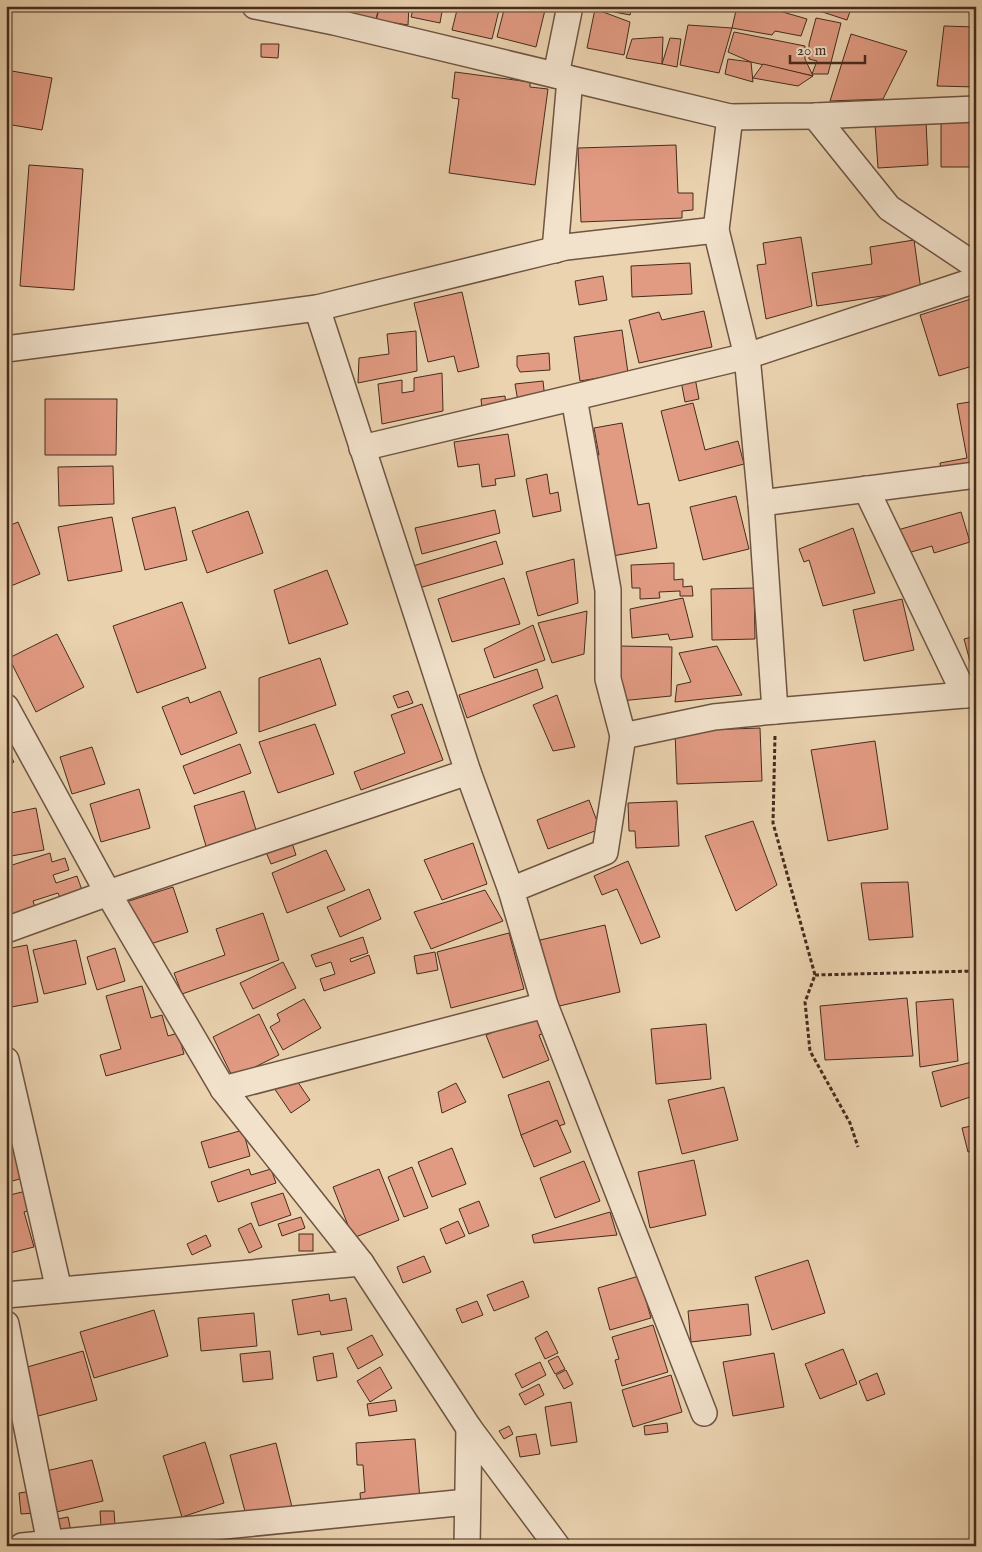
<svg xmlns="http://www.w3.org/2000/svg" width="982" height="1552" font-family="'IM FELL English',serif">
<style>
.building{fill:#e29b83;stroke:#452b1d}
.lines{fill:none;stroke-linecap:round;stroke-linejoin:round}
.minor-casing{stroke:#6e5542;stroke-width:28}
.path{stroke:#452b1d;stroke-width:3;stroke-dasharray:4 2.5;stroke-linecap:butt}
.minor{stroke:#f2e2cc;stroke-width:25}
</style>
<rect width="100%" height="100%" fill="#ebd3b0"/>
<filter id="stains"><feTurbulence type="fractalNoise" baseFrequency=".004" numOctaves="4"/><feColorMatrix values="0 0 0 0 .2 0 0 0 0 .09 0 0 0 0 .02 0 0 0 .5 -.17"/></filter>
<radialGradient id="worn" r=".72"><stop offset=".6" stop-color="#630" stop-opacity="0"/><stop offset="1" stop-color="#630" stop-opacity=".3"/></radialGradient>
<g class="building">
<polygon points="318,6 379,6 376,20"/>
<polygon points="380,6 409,6 408,25 376,20"/>
<polygon points="414,6 443,6 440,23 411,17"/>
<polygon points="458,6 500,6 492,39 452,30"/>
<polygon points="505,6 546,6 536,47 497,37"/>
<polygon points="616,6 632,6 630,15 614,12"/>
<polygon points="737,6 762,6 807,19 801,36 775,31 772,35 732,28"/>
<polygon points="776,6 792,6 791,11"/>
<polygon points="804,6 852,6 847,20"/>
<polygon points="595,9 630,22 624,55 587,48"/>
<polygon points="816,18 841,23 828,74 812,74 817,61 809,59 809,44"/>
<polygon points="688,25 732,28 719,73 680,65"/>
<polygon points="944,26 976,27 976,87 937,86"/>
<polygon points="734,32 805,46 805,59 813,76 751,62 728,52"/>
<polygon points="851,34 907,51 883,99 830,101"/>
<polygon points="663,37 662,64 626,58 632,39"/>
<polygon points="670,38 681,39 677,67 662,64"/>
<polygon points="261,44 279,44 278,58 261,57"/>
<polygon points="728,59 751,62 753,82 725,74"/>
<polygon points="763,64 813,76 798,86 753,78"/>
<polygon points="6,70 52,78 42,130 6,124"/>
<polygon points="455,72 530,82 530,87 548,89 535,185 449,173 459,99 452,98"/>
<polygon points="926,121 928,165 878,168 875,124"/>
<polygon points="976,122 976,167 941,167 941,123"/>
<polygon points="676,145 678,193 693,193 693,210 682,211 682,218 581,222 578,148"/>
<polygon points="29,165 83,169 74,290 20,286"/>
<polygon points="801,237 812,306 766,319 757,265 766,264 763,243"/>
<polygon points="914,240 921,290 817,306 812,273 872,264 870,247"/>
<polygon points="690,263 692,294 632,297 631,266"/>
<polygon points="603,276 607,300 579,305 575,281"/>
<polygon points="462,292 479,367 458,372 454,356 428,362 414,303"/>
<polygon points="971,299 976,314 976,365 939,376 920,315"/>
<polygon points="704,311 712,347 639,363 629,320 659,312 662,320"/>
<polygon points="622,330 628,373 580,381 574,337"/>
<polygon points="416,331 417,371 358,383 359,358 389,354 387,334"/>
<polygon points="549,353 550,370 520,372 517,366 517,356"/>
<polygon points="442,373 443,411 382,424 378,384 402,380 402,393 414,391 414,378"/>
<polygon points="695,378 699,399 685,402 681,381"/>
<polygon points="543,381 545,399 518,402 515,384"/>
<polygon points="505,396 506,406 482,409 481,399"/>
<polygon points="45,399 117,399 116,455 45,455"/>
<polygon points="976,401 976,469 942,475 940,463 967,458 957,404"/>
<polygon points="693,403 705,450 738,441 744,464 679,481 661,411"/>
<polygon points="622,423 638,505 649,503 657,548 607,557 589,456 599,455 594,428"/>
<polygon points="508,434 515,476 495,479 496,485 482,487 479,464 458,467 454,442"/>
<polygon points="113,466 114,504 59,506 58,467"/>
<polygon points="547,474 550,494 558,492 561,511 533,517 526,479"/>
<polygon points="736,496 749,549 703,560 690,507"/>
<polygon points="175,507 187,560 145,570 132,518"/>
<polygon points="495,510 500,533 422,554 415,528"/>
<polygon points="248,511 263,553 207,573 192,531"/>
<polygon points="961,512 970,542 934,553 932,546 901,555 894,531"/>
<polygon points="112,517 122,571 68,581 58,527"/>
<polygon points="18,522 40,574 6,588 6,527"/>
<polygon points="853,528 875,593 823,606 809,560 804,562 799,549"/>
<polygon points="496,541 503,564 419,588 413,566"/>
<polygon points="574,559 578,603 538,616 526,572"/>
<polygon points="674,563 674,580 683,579 683,587 692,586 693,596 680,596 680,591 659,592 660,598 640,599 640,588 632,588 631,565"/>
<polygon points="327,570 348,624 289,644 274,590"/>
<polygon points="504,578 520,624 452,642 438,599"/>
<polygon points="754,588 755,639 712,640 711,589"/>
<polygon points="683,598 693,637 670,640 668,634 632,638 630,609"/>
<polygon points="902,599 914,650 864,661 853,610"/>
<polygon points="182,602 206,668 137,693 113,626"/>
<polygon points="587,611 584,654 552,663 538,623"/>
<polygon points="533,625 545,660 494,678 484,649"/>
<polygon points="57,634 84,687 36,712 9,658"/>
<polygon points="976,636 976,676 974,676 964,639"/>
<polygon points="618,646 672,647 671,696 620,701"/>
<polygon points="717,646 742,695 675,702 677,685 691,682 679,653"/>
<polygon points="320,658 336,705 259,732 259,678"/>
<polygon points="537,669 543,688 467,718 459,695"/>
<polygon points="220,691 237,733 181,755 162,707 188,697 190,703"/>
<polygon points="408,691 413,703 398,708 393,696"/>
<polygon points="557,695 575,747 553,751 533,705"/>
<polygon points="422,704 443,760 361,790 354,772 405,753 391,715"/>
<polygon points="315,724 334,774 278,793 259,742"/>
<polygon points="760,728 762,781 677,784 675,731"/>
<polygon points="875,741 888,829 828,841 811,750"/>
<polygon points="240,744 251,773 194,794 183,766"/>
<polygon points="92,747 105,784 72,794 60,757"/>
<polygon points="6,748 14,762 6,767"/>
<polygon points="139,789 150,828 101,842 90,804"/>
<polygon points="244,791 256,830 206,846 194,806"/>
<polygon points="589,800 600,829 548,849 537,820"/>
<polygon points="677,801 679,846 636,848 635,831 629,831 628,803"/>
<polygon points="36,808 44,850 6,857 6,814"/>
<polygon points="753,821 777,885 736,911 705,836"/>
<polygon points="292,843 296,855 271,864 266,852"/>
<polygon points="473,843 487,884 442,900 424,860"/>
<polygon points="326,850 345,890 287,913 272,873"/>
<polygon points="50,853 52,862 65,858 69,870 53,875 56,883 77,876 83,893 61,900 58,893 33,901 35,907 6,916 6,871 10,870 9,866"/>
<polygon points="628,861 660,937 641,944 617,889 602,895 594,876"/>
<polygon points="908,882 913,937 869,940 861,883"/>
<polygon points="173,887 188,932 141,947 126,902"/>
<polygon points="369,889 381,919 340,937 327,907"/>
<polygon points="485,890 503,921 431,949 414,912"/>
<polygon points="263,913 279,960 182,994 174,973 225,955 216,929"/>
<polygon points="605,925 620,992 555,1007 540,940"/>
<polygon points="509,933 524,989 451,1008 437,952"/>
<polygon points="363,937 368,953 350,959 351,962 369,955 375,973 324,991 320,979 335,974 331,962 316,967 311,955"/>
<polygon points="76,940 86,984 44,994 33,950"/>
<polygon points="27,945 38,1002 6,1008 6,949"/>
<polygon points="115,948 125,981 97,990 87,957"/>
<polygon points="435,952 438,970 417,974 414,956"/>
<polygon points="283,962 296,988 253,1009 240,983"/>
<polygon points="142,986 151,1018 162,1015 168,1036 178,1033 184,1054 106,1076 100,1055 121,1049 106,996"/>
<polygon points="907,998 913,1056 825,1060 820,1006"/>
<polygon points="304,999 321,1028 283,1050 270,1027 280,1021 277,1014"/>
<polygon points="953,999 958,1061 920,1067 916,1002"/>
<polygon points="259,1014 279,1055 233,1078 213,1037"/>
<polygon points="538,1015 545,1033 539,1035 549,1060 503,1078 486,1035"/>
<polygon points="706,1024 711,1079 656,1084 651,1029"/>
<polygon points="976,1061 976,1095 941,1107 932,1072"/>
<polygon points="293,1075 310,1100 291,1113 274,1088"/>
<polygon points="549,1081 565,1124 522,1138 508,1095"/>
<polygon points="456,1083 466,1102 442,1113 438,1092"/>
<polygon points="724,1087 738,1140 682,1154 668,1100"/>
<polygon points="557,1120 571,1152 534,1167 521,1135"/>
<polygon points="10,1125 14,1138 6,1140 6,1126"/>
<polygon points="976,1125 976,1150 968,1152 962,1128"/>
<polygon points="243,1130 250,1156 209,1168 201,1142"/>
<polygon points="18,1148 26,1177 6,1183 6,1152"/>
<polygon points="452,1148 466,1184 432,1197 418,1162"/>
<polygon points="694,1160 706,1215 650,1228 638,1172"/>
<polygon points="584,1161 600,1201 555,1218 540,1178"/>
<polygon points="412,1167 428,1208 404,1217 388,1177"/>
<polygon points="249,1169 251,1175 271,1169 276,1183 218,1202 211,1182"/>
<polygon points="379,1169 399,1220 353,1238 333,1187"/>
<polygon points="30,1190 35,1209 24,1212 34,1247 6,1254 6,1196"/>
<polygon points="283,1193 291,1215 259,1226 251,1203"/>
<polygon points="479,1201 489,1226 469,1234 459,1209"/>
<polygon points="610,1212 617,1235 534,1243 532,1235"/>
<polygon points="301,1217 305,1228 282,1236 278,1224"/>
<polygon points="458,1221 465,1236 446,1244 440,1229"/>
<polygon points="251,1223 262,1247 249,1253 238,1229"/>
<rect x="299" y="1234" width="14" height="17"/>
<polygon points="206,1235 211,1246 192,1255 187,1244"/>
<polygon points="424,1256 431,1272 403,1283 397,1267"/>
<polygon points="808,1260 825,1313 772,1330 755,1277"/>
<polygon points="639,1276 651,1318 610,1330 598,1288"/>
<polygon points="523,1281 529,1297 494,1311 487,1295"/>
<polygon points="329,1294 330,1301 346,1298 352,1330 321,1335 320,1331 298,1335 292,1300"/>
<polygon points="477,1301 483,1315 462,1323 456,1309"/>
<polygon points="748,1304 751,1335 691,1342 688,1311"/>
<polygon points="154,1310 168,1356 94,1378 80,1332"/>
<polygon points="254,1313 257,1346 201,1351 198,1318"/>
<polygon points="653,1325 668,1372 622,1386 615,1360 619,1359 612,1337"/>
<polygon points="547,1331 558,1353 545,1359 535,1338"/>
<polygon points="372,1335 383,1355 358,1369 347,1348"/>
<polygon points="843,1349 857,1384 820,1399 805,1364"/>
<polygon points="83,1351 97,1400 31,1418 17,1370"/>
<polygon points="270,1351 273,1379 243,1382 240,1354"/>
<polygon points="333,1353 337,1377 317,1381 313,1357"/>
<polygon points="774,1353 784,1407 733,1416 723,1362"/>
<polygon points="558,1356 565,1369 555,1374 548,1361"/>
<polygon points="540,1362 546,1375 522,1388 515,1374"/>
<polygon points="380,1367 392,1388 370,1402 357,1381"/>
<polygon points="566,1370 573,1384 564,1389 556,1375"/>
<polygon points="877,1373 885,1394 867,1401 859,1381"/>
<polygon points="671,1375 682,1412 633,1427 622,1390"/>
<polygon points="539,1384 544,1395 525,1405 519,1394"/>
<polygon points="395,1400 397,1411 369,1416 367,1404"/>
<polygon points="571,1402 577,1442 551,1446 545,1407"/>
<polygon points="667,1423 668,1432 645,1435 644,1426"/>
<polygon points="509,1426 513,1434 504,1439 499,1431"/>
<polygon points="536,1434 540,1454 520,1457 516,1437"/>
<polygon points="415,1439 420,1500 361,1504 360,1493 365,1492 363,1465 357,1465 356,1443"/>
<polygon points="205,1442 224,1503 182,1517 163,1456"/>
<polygon points="276,1443 292,1507 247,1519 230,1455"/>
<polygon points="92,1460 103,1501 52,1513 42,1472"/>
<polygon points="33,1491 35,1513 21,1514 19,1493"/>
<polygon points="100,1511 114,1511 115,1525 101,1526"/>
<polygon points="68,1517 71,1531 54,1534 52,1520"/>
</g>
<g class="lines">
<g class="minor-casing">
<g id="minor">
<polyline points="255,6 334,22 730,117 815,116 976,109"/>
<polyline points="556,75 570,6"/>
<polyline points="815,116 889,208 976,266"/>
<polyline points="555,250 570,79"/>
<polyline points="6,349 317,308 566,247 716,230"/>
<polyline points="574,398 608,590 608,679 623,736"/>
<polyline points="362,448 747,356 976,280"/>
<polyline points="866,489 965,695"/>
<polyline points="761,503 976,475"/>
<polyline points="6,707 108,893 223,1089 361,1263 469,1428 557,1546"/>
<polyline points="775,711 976,694"/>
<polyline points="468,772 511,890"/>
<polyline points="6,930 108,893 468,772 317,308"/>
<polyline points="545,1005 704,1413"/>
<polyline points="6,1060 59,1290"/>
<polyline points="223,1089 545,1005 511,890 605,852 623,736 714,717 775,711 761,503 747,356 716,230 730,117"/>
<polyline points="6,1295 361,1263"/>
<polyline points="6,1324 50,1543"/>
<polyline points="22,1546 467,1502"/>
<polyline points="467,1546 469,1428"/>
</g>
</g>
<g class="path">
<polyline points="775,736 773,823 815,975 805,1002 810,1051 850,1123 858,1147"/>
<polyline points="815,975 976,971"/>
</g>
<use href="#minor" class="minor"/>
</g>
<rect width="982" height="1552" fill="none" stroke="#ebd3b0" stroke-width="25"/>
<rect x="8" y="8" width="967" height="1537" fill="none" stroke="#452b1d" stroke-width="2.5"/>
<rect x="12" y="12" width="957" height="1527" fill="none" stroke="#452b1d"/>
<path d="M790 55v8h75v-8" fill="none" stroke="#452b1d" stroke-width="2.5"/>
<text x="797" y="55" font-size="15" fill="#452b1d" stroke="#f2e2cc" stroke-width="4" paint-order="stroke">20 m</text>
<rect width="100%" height="100%" filter="url(#stains)"/>
<rect width="100%" height="100%" fill="url(#worn)"/>
</svg>
